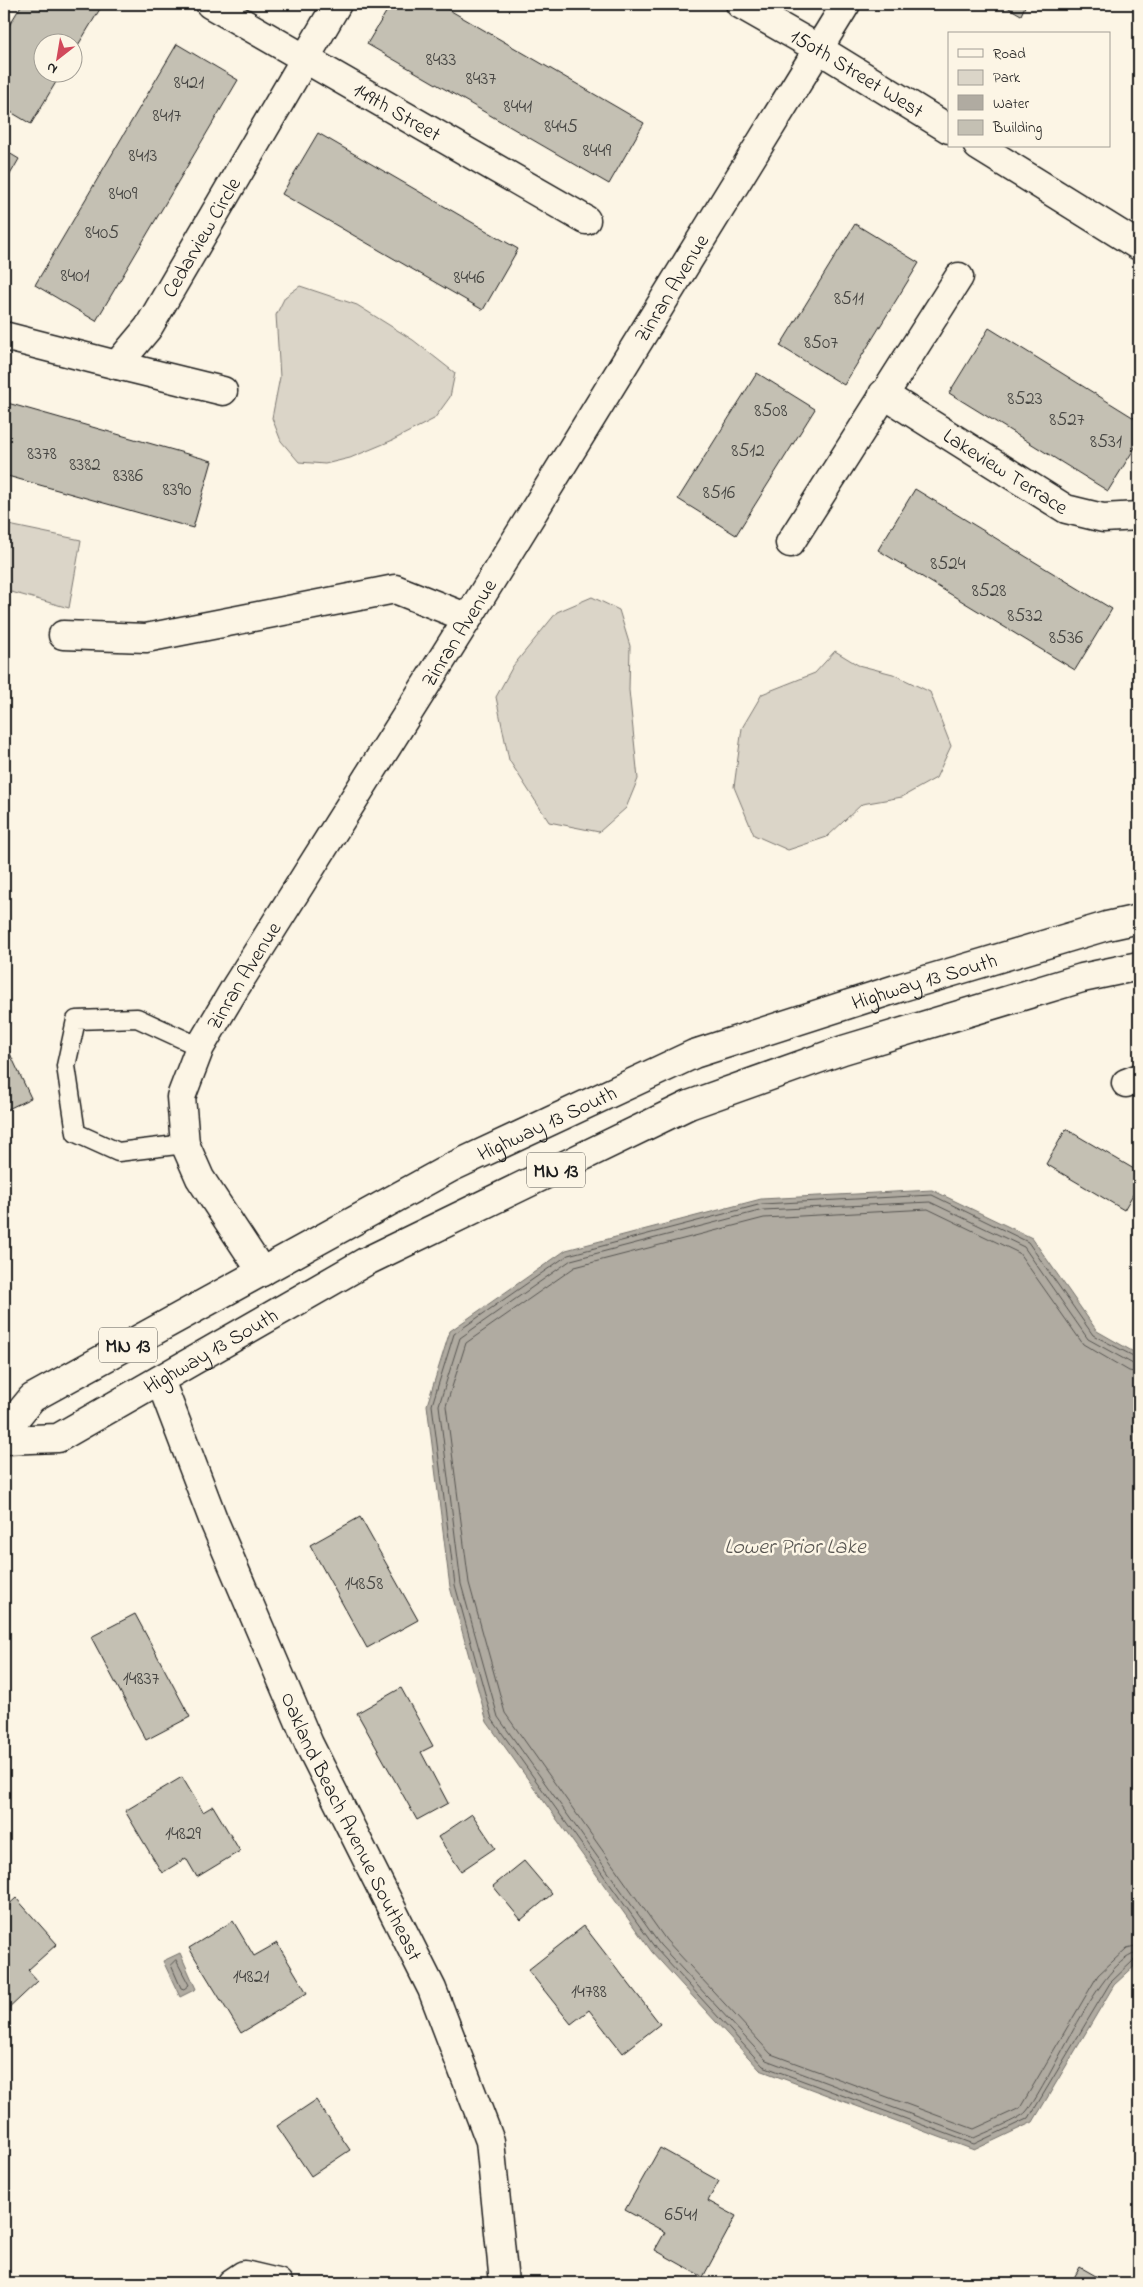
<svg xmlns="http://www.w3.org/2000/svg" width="1143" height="2287" font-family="'Indie Flower',sans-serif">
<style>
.green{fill:#dbd5c8;stroke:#7c7872}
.water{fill:#b0aba1;stroke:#75726c}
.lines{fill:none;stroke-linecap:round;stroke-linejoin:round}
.shore{stroke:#575551;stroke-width:1}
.building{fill:#c4c0b3;stroke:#1c1c1c}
.service-casing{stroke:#1c1c1c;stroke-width:21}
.minor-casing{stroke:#1c1c1c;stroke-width:31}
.tertiary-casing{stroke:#1c1c1c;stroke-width:31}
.primary-casing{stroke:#1c1c1c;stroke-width:31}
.service{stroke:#fcf5e5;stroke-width:18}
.minor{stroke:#fcf5e5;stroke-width:28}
.tertiary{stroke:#fcf5e5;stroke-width:28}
.primary{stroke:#fcf5e5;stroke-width:28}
.labels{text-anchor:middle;stroke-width:5;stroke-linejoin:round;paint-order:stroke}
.number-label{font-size:19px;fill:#464542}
.shield{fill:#fcf5e5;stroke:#5f5d58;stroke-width:1}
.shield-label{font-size:20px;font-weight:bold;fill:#1c1c1c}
.street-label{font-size:21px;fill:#1c1c1c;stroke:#fcf5e5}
.water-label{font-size:22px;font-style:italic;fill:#575551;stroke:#fcf5e5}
</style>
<rect width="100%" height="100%" fill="#fcf5e5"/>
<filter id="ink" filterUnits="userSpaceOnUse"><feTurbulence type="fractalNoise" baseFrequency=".02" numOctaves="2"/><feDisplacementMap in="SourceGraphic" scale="10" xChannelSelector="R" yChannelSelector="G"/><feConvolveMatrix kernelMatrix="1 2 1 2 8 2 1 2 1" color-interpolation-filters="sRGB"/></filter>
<g filter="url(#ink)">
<g class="green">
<polygon points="300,286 357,305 413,340 455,373 450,397 434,419 393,440 350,458 325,464 299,462 281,441 272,418 280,377 276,315 285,297"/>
<polygon points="4,524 81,540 69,608 4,590"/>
<polygon points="592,597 619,610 630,646 629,690 638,779 626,808 599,832 549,822 509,760 496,697 513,666 557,612"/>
<polygon points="835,651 858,665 893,674 930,692 951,746 936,778 902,797 862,804 827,837 788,850 754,835 734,787 742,728 762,694 815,673"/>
</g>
<g class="water">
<polygon points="932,1190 1032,1238 1097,1331 1139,1355 1139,1962 1114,1985 1033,2122 974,2150 760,2070 652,1952 487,1722 450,1587 427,1405 450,1331 566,1250 761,1199"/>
<polygon points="180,1953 196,1989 180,1997 163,1961"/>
</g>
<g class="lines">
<g class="shore">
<polyline points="1139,1359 1093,1335 1028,1242 932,1195 762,1204 568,1255 454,1334 432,1405 455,1585 492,1719 656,1949 763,2066 974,2144 1029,2118 1110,1983 1134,1960 1139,1959"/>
<path d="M1139,1365L1133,1364L1088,1339L1024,1247L930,1202L763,1210L571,1260L460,1338L439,1405L461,1584L498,1717L660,1945L766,2060L974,2138C984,2133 1020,2119 1026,2112C1051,2083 1101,1955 1139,1953"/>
<polyline points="1139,1373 1129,1371 1083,1344 1019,1253 928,1209 764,1218 575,1267 466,1343 446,1406 469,1583 505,1713 666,1940 771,2054 974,2129 1020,2108 1098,1975 1127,1948 1139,1945"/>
<polygon points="176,1960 189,1985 184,1989 181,1988 171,1965"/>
</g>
</g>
<g class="building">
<polygon points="22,4 103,4 72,55 72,42 42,42 42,72 62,72 31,124 4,108 4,34"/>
<polygon points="391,4 439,4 644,123 609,184 367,44"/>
<polygon points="1002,4 1026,4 1021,15"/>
<polygon points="177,44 238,80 96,321 35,285"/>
<polygon points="318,133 518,249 483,310 282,194"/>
<polygon points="4,150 19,159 4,185"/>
<polygon points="855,224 919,263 844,385 780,346"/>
<polygon points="989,328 1139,421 1139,441 1108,491 949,393"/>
<polygon points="757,373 815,409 736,535 678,499"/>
<polygon points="4,402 212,461 193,528 4,475"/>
<polygon points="915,489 1112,609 1075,670 878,550"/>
<polygon points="4,1041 31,1098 4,1111"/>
<polygon points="1066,1129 1139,1172 1139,1184 1124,1210 1046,1164"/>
<polygon points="360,1517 418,1620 367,1648 310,1545"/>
<polygon points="135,1614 190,1717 146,1740 91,1637"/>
<polygon points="401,1688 433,1746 421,1752 448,1803 417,1820 357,1713"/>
<polygon points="182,1777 203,1812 213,1806 240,1851 197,1877 186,1858 162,1873 125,1811"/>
<polygon points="472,1814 495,1848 461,1871 438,1837"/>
<polygon points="524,1861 552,1894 521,1920 493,1886"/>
<polygon points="16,1898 57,1944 28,1970 38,1981 4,2013 4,1909"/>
<polygon points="233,1921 254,1956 277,1943 307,1993 241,2033 189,1948"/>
<polygon points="584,1926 660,2024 623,2053 589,2010 571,2024 528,1970"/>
<polygon points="316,2100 350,2150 311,2176 277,2126"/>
<polygon points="660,2148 719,2181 708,2201 736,2216 703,2277 655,2250 665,2232 625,2210"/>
<polygon points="1080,2267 1103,2280 1101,2283 1071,2283"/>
</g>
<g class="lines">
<g class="service-casing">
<polyline id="service" points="185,1144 118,1152 76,1133 66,1066 76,1020 137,1018 200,1047"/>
</g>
<g class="minor-casing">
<g id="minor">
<path id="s1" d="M210,4L586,220"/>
<path id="s2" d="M4,336L117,365L148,328L337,4"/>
<polyline points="117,365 223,391"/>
<path id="s3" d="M883,394L1066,509L1103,518L1139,516"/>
<polyline points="790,543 959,277"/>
<polyline points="63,635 146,638 395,589 468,618"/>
<polyline points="1126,1083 1139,1078"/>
<path id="s4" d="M262,1272L200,1178L185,1144L181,1097L200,1047L235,988L468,618L846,4"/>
<path id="s5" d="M160,1380L213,1519L309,1744L432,1989L490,2141L504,2283"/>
<polyline points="232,2283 244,2275 278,2283"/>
</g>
</g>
<g class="tertiary-casing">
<g id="tertiary">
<path id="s6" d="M740,4L819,49L949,129"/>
<polyline points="978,146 1139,246"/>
</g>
</g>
<g class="primary-casing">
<g id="primary">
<path id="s7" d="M4,1432L32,1398L452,1167L694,1054L902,987L1107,926L1139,919"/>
<path id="s8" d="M4,1440L58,1438L365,1262L689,1105L843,1050L1082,978L1139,966"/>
</g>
</g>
<use href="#service" class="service"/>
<use href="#minor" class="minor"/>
<use href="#tertiary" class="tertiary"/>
<use href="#primary" class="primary"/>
</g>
</g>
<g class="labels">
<g class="number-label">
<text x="441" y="65">8433</text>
<text x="481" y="84">8437</text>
<text x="189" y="88">8421</text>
<text x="518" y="112">8441</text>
<text x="167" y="121">8417</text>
<text x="561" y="132">8445</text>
<text x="597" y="156">8449</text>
<text x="143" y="161">8413</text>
<text x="123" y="199">8409</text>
<text x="102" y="238">8405</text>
<text x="75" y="281">8401</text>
<text x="469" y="283">8446</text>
<text x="849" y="304">8511</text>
<text x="821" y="348">8507</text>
<text x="1025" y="404">8523</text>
<text x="771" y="416">8508</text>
<text x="1067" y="425">8527</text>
<text x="1106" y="447">8531</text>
<text x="748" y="456">8512</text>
<text x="42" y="459">8378</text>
<text x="85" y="470">8382</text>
<text x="128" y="481">8386</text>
<text x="177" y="495">8390</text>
<text x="719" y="498">8516</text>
<text x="948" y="569">8524</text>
<text x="989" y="596">8528</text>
<text x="1025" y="621">8532</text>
<text x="1066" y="643">8536</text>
<text x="364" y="1589">14858</text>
<text x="141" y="1684">14837</text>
<text x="183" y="1839">14829</text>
<text x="251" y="1982">14821</text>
<text x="589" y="1997">14788</text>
<text x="681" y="2220">6541</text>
</g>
<g class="shield">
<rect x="527" y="1152.5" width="58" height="35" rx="4"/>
<rect x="99" y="1327.5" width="58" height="35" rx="4"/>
</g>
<g class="shield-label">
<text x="556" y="1177">MN 13</text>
<text x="128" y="1352">MN 13</text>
</g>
<g class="street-label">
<text dy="7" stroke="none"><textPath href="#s6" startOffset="136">150th Street West</textPath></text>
<text dy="7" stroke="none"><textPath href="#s1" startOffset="216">149th Street</textPath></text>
<text dy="7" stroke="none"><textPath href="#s2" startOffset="270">Cedarview Circle</textPath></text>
<text dy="7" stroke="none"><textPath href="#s4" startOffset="1144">Zinran Avenue</textPath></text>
<text dy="7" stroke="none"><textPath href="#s3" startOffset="145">Lakeview Terrace</textPath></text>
<text dy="7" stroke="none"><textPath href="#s4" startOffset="739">Zinran Avenue</textPath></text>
<text dy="7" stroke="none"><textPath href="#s4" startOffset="334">Zinran Avenue</textPath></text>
<text dy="7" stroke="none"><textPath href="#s7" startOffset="1032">Highway 13 South</textPath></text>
<text dy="7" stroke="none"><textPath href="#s7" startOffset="628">Highway 13 South</textPath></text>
<text dy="7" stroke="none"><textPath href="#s8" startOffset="230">Highway 13 South</textPath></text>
<text dy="7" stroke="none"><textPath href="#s5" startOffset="486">Oakland Beach Avenue Southeast</textPath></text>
</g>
<g class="water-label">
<text x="795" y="1553">Lower Prior Lake</text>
</g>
</g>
<rect width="1143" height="2287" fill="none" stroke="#fcf5e5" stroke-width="20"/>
<rect x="10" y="10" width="1123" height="2267" fill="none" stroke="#1c1c1c" stroke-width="2" filter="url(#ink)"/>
<rect x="948" y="32" width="162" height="115" fill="#fcf5e5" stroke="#a29e95"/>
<rect x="958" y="49" width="25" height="8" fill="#fcf5e5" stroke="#a29e95"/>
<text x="993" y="58" font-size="15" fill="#1c1c1c">Road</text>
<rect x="958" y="70" width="25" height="15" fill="#dbd5c8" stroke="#a29e95"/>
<text x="993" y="82" font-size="15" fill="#1c1c1c">Park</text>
<rect x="958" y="95" width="25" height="15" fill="#b0aba1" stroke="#a29e95"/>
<text x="993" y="108" font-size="15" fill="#1c1c1c">Water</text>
<rect x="958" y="120" width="25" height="15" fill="#c4c0b3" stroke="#a29e95"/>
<text x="993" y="132" font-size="15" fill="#1c1c1c">Building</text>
<g transform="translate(58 58) rotate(211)"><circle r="24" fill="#fcf5e5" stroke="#a29e95"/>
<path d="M0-4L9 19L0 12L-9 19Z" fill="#d1495b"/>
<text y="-8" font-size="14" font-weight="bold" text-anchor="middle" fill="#1c1c1c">N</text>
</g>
</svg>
